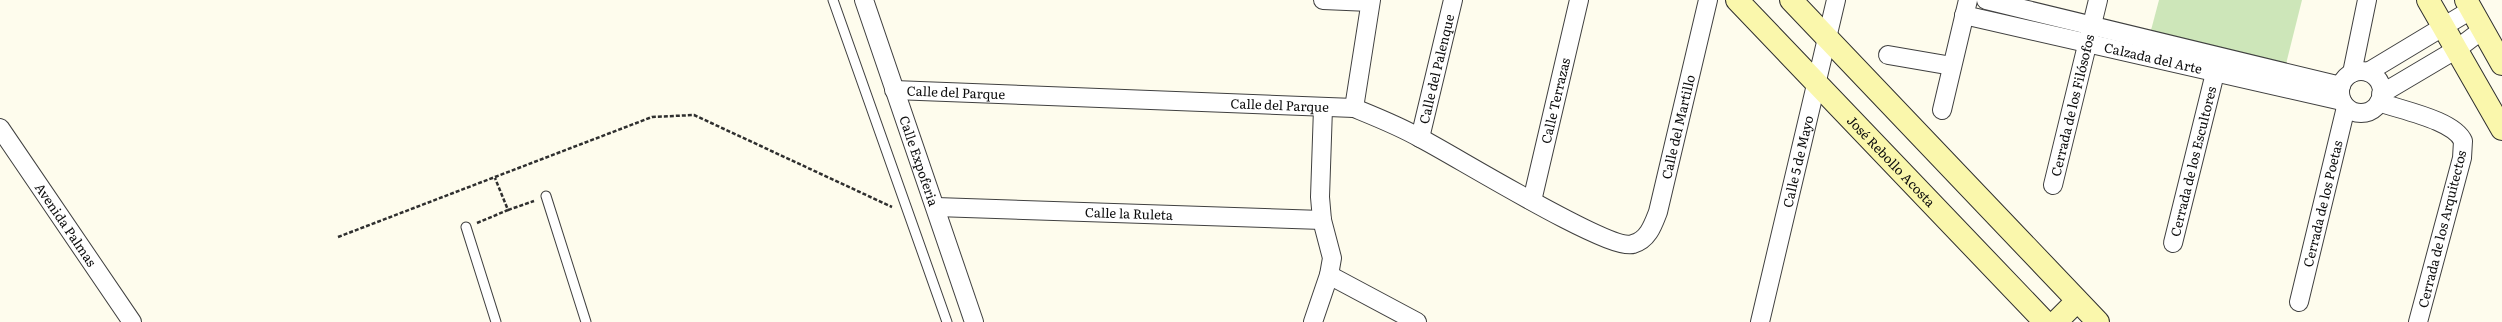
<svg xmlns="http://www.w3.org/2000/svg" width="2502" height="322" font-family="Literata,serif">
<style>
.green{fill:#cde6b9}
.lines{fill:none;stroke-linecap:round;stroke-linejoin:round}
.service-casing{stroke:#404040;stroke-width:11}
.minor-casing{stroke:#404040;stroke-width:20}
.secondary-casing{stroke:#2f2f2f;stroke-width:24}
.path{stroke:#2f2f2f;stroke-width:2.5;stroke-dasharray:4 2;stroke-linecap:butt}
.service{stroke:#fff;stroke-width:9}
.minor{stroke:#fff;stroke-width:18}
.secondary{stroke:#faf7ac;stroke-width:22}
.labels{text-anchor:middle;stroke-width:4;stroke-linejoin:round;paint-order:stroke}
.street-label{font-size:13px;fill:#0d0d0d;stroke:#fff}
</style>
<rect width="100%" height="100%" fill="#fefced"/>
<polygon class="green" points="2159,0 2302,0 2285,68 2150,34"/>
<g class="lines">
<g class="service-casing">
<g id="service">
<polyline points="833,0 947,322"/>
<polyline points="546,196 586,322"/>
<polyline points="466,227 496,322"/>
</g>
</g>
<g class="minor-casing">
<g id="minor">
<path id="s1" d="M864,0L974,322"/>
<polyline points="1323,0 1370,2"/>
<polyline points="1986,0 2341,86"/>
<path id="s2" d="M1964,15L2342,101"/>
<polyline points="1888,55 1952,66"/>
<circle cx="2361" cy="92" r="21"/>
<polyline points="2368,72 2471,10"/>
<polyline points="2352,73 2367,0"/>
<path id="s3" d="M894,90L1354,108C1376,117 1399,126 1420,138C1452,154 1609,252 1633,244C1648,240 1653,225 1658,212L1708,0"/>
<polyline points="2381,94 2457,49 2482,30"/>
<path d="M2379,102C2400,110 2454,120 2463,141L2462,158L2418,322"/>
<polyline points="1354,108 1371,0"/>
<polyline points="1942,110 1968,0"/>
<path id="s4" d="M0,128L132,322"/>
<path id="s5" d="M1420,138L1453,0"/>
<path id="s6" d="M2053,185L2098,0"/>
<path id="s7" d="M1532,201L1579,0"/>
<path id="s8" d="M936,207L1322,220"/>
<path id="s9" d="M2173,243L2218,61"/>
<polyline points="1329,275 1417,322"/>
<path id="s10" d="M2299,302L2346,107"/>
<polyline points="1313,322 1329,275 1332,258 1322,220 1320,197 1323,108"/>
<path id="s11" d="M1760,322L1836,0"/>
</g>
</g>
<g class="secondary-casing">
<g id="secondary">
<path id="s12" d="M1737,0L2045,322"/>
<polyline points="1791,0 2098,322"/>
<polyline points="2428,0 2502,129"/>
<polyline points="2466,0 2502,64"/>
<polyline points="2056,322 2077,301"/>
</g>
</g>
<g class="path">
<polyline points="508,210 534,201"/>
<polyline points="477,223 508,210 495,178"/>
<polyline points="338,237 652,117 694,115 892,207"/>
</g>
<use href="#service" class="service"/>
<use href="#minor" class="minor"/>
<use href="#secondary" class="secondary"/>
</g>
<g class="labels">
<g class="street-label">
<text dy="5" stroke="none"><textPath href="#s2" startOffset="194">Calzada del Arte</textPath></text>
<text dy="5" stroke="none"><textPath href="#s5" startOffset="71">Calle del Palenque</textPath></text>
<text dy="5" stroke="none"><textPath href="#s3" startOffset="62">Calle del Parque</textPath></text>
<text dy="5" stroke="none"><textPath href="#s7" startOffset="103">Calle Terrazas</textPath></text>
<text dy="5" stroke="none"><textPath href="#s3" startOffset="386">Calle del Parque</textPath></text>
<text dy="5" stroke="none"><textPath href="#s6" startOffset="82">Cerrada de los Filósofos</textPath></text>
<text dy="5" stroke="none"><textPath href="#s3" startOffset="902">Calle del Martillo</textPath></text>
<text dy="5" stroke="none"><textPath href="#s1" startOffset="170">Calle Expoferia</textPath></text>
<text dy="5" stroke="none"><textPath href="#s11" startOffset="165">Calle 5 de Mayo</textPath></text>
<text dy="5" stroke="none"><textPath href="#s12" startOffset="223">José Rebollo Acosta</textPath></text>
<text dy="5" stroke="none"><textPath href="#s9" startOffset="84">Cerrada de los Escultores</textPath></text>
<text dy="5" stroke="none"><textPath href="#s10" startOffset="101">Cerrada de los Poetas</textPath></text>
<text dy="5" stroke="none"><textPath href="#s8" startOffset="193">Calle la Ruleta</textPath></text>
<text dy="5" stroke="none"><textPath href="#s4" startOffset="117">Avenida Palmas</textPath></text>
<text transform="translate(2442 229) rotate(-76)" y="5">Cerrada de los Arquitectos</text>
</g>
</g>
</svg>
